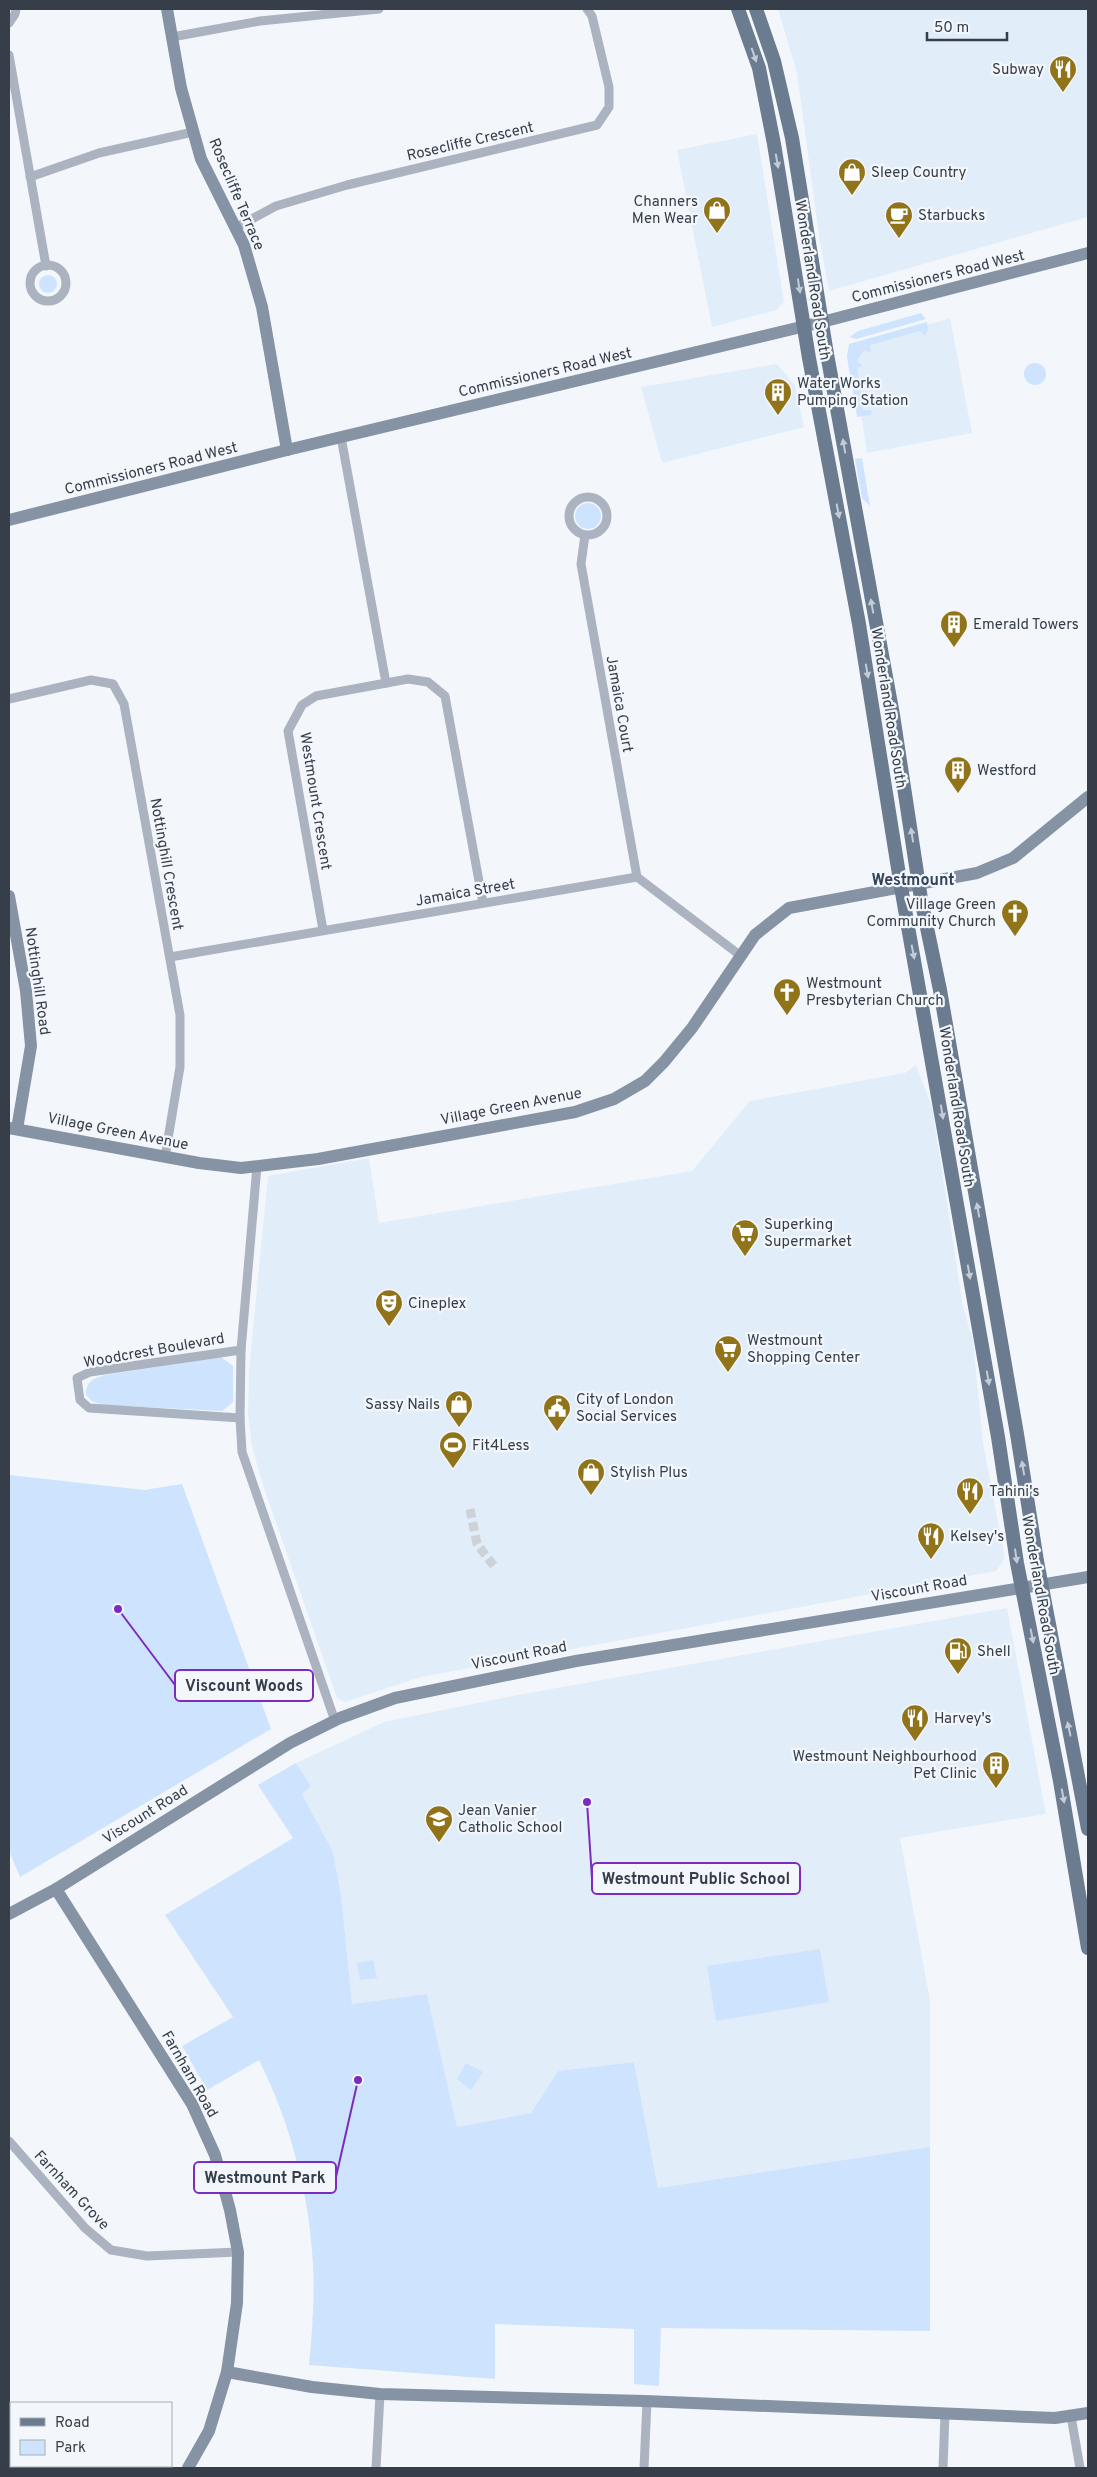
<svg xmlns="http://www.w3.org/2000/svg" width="1097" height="2477" font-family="Overpass,sans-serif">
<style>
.built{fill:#e2edfa}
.green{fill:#cee3fd}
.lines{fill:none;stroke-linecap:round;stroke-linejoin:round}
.street-tunnel{stroke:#cdd2d8;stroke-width:9;stroke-dasharray:9 4.5;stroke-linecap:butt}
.street{stroke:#aab3bf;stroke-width:9}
.secondary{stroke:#8593a4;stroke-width:12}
.primary{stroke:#6b7b90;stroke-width:14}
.oneway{fill:#c3ccd6}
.labels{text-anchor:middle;stroke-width:4.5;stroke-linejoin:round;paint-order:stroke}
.poi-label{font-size:15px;fill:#353e49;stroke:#f3f7fc;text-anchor:start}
.street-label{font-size:15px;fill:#353e49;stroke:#f3f7fc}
.neighbourhood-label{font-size:16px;font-weight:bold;fill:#32445a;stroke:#f3f7fc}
.leader{fill:none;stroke:#7b2cbf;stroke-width:2}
.callout-dot{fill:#7b2cbf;stroke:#f3f7fc;stroke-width:2}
.callout{fill:#f3f7fc;stroke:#7b2cbf;stroke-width:2}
.callout-label{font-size:16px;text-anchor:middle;font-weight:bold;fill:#353e49}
</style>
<rect width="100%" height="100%" fill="#f3f7fc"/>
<g class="built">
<polygon points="778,9 1088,9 1088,217 829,291 820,243 797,73"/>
<polygon points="757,134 784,302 776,310 712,327 677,150"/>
<polygon points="950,318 972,433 867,453 851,348"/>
<polygon points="777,364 795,385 804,427 662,463 641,387"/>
<polygon points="916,1065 932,1107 963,1306 973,1341 983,1443 1005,1558 996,1571 421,1677 345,1702 337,1698 262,1482 252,1446 248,1414 249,1370 268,1176 369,1158 379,1223 692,1171 750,1101 905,1073"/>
<polygon points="1007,1608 1046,1814 900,1838 930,2000 930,2147 658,2188 634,2062 558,2071 531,2113 457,2127 427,1994 352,2004 341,1894 333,1852 302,1794 311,1786 296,1763 384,1722 523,1694"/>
</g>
<g class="green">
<circle cx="48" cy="284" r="9"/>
<polygon points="921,313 926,319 856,339 850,337 858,331"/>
<polygon points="927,322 928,330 925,336 920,331 870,345 871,353 864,350 857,361 863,366 857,368 863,410 871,410 872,412 870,415 857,417 847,357 849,344"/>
<circle cx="1035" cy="374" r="11"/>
<polygon points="862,458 870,506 862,498 855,459"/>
<circle cx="588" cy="516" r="13"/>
<path d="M221,1357L233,1366V1402L222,1411L102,1405L92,1401L86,1395C86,1381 93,1379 105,1375Z"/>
<polygon points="9,1475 144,1490 182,1484 271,1729 20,1877 9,1851"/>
<path d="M296,1763L311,1786L302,1794L333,1852L341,1894L352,2004L427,1994L457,2127L531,2113L558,2071L634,2062L658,2188L930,2147V2331L661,2328L659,2386L634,2384V2329L495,2324V2379L309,2365C312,2332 315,2298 313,2265C310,2196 290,2122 259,2060L207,2090L182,2046L233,2017L165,1915L293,1838L258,1785Z"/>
<polygon points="820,1949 829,2002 716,2021 707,1966"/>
<polygon points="373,1960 377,1978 360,1980 357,1963"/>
<polygon points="466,2063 483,2072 471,2090 457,2079"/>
</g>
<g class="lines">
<polyline class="street-tunnel" points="470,1509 477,1544 494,1566"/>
<g class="street">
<polyline points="9,23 15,14 16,9"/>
<polyline points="172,37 260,21 379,9"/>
<polyline points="9,55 46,266"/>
<polyline points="30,177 99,153 193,132"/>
<polyline points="235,228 276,206 347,185 597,125 609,107 609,87 592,16 587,9"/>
<circle cx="48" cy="283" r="18"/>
<polyline points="341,437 386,683"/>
<circle cx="588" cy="516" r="19"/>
<polyline points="585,535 581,564 637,877"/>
<polyline points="9,699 91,680 113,684 124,704 180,1015 180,1067 165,1157"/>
<polyline points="323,930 288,731 302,705 316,696 408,679 428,682 445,696 483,903"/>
<polyline points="170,957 637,877 741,956"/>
<polyline points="257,1166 241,1350 90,1372 77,1378 80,1400 89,1408 240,1418 242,1452 335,1721"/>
<polyline points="240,1418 241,1350"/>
<polyline points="9,2141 85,2228 111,2250 147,2256 238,2252"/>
<polyline points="1071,2416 1080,2468"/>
<polyline points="376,2468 380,2394"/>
<polyline points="644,2468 647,2401"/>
<polyline points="943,2468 945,2414"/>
</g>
<g class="secondary">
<polyline points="167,9 181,88 201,159 244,245 262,307 287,450"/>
<polyline points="9,520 287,450 822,322 1088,253"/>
<polyline points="9,896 26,991 31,1046 17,1129"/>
<polyline points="9,1128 199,1163 241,1168 318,1159 575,1112 614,1099 645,1081 664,1062 692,1028 755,935 789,908 977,873 1013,858 1088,797"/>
<polyline points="56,1889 192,2104 215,2155 230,2210 238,2252 237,2303 227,2372 209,2431 188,2468"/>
<polyline points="9,1914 56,1889 290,1743 340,1718 395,1698 576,1661 1088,1577"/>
<polyline points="227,2372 312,2387 380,2394 645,2401 1055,2418 1088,2413"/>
</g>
<g class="primary">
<polyline points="738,9 759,68 774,144 809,358 859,624 901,887 998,1437 1017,1563 1060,1781 1088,1948"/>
<polyline points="756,9 774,61 792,138 827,354 893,715 921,899 940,990 1017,1434 1037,1561 1088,1829"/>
</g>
</g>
<defs><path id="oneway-solid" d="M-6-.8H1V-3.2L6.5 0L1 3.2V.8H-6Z" transform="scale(1.25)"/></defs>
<g class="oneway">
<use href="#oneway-solid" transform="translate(754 55) rotate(71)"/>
<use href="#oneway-solid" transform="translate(777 161) rotate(80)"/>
<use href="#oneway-solid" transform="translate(799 286) rotate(81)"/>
<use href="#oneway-solid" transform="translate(844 446) rotate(-100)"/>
<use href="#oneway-solid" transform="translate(838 511) rotate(79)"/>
<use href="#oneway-solid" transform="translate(872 606) rotate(-100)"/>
<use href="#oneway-solid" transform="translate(867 671) rotate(80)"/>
<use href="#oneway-solid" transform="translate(912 835) rotate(-99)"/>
<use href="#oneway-solid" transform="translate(913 952) rotate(79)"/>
<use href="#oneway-solid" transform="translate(942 1112) rotate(81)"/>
<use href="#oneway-solid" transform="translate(978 1210) rotate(-100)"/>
<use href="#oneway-solid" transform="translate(969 1272) rotate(80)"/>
<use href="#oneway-solid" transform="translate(988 1378) rotate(80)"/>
<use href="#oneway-solid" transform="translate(1023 1468) rotate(-99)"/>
<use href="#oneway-solid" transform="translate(1016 1556) rotate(82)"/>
<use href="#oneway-solid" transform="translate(1032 1636) rotate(79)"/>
<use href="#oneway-solid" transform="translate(1069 1729) rotate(-102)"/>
<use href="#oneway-solid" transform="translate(1063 1796) rotate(80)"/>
</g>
<defs>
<g id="restaurant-pin" transform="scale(1.4375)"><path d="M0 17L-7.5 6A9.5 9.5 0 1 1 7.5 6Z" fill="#91741a" stroke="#f3f7fc"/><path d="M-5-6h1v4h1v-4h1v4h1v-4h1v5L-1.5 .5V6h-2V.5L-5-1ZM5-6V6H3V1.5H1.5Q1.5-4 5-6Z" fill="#fff"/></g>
<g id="shop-pin" transform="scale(1.4375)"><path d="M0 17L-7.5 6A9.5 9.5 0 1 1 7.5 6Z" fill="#91741a" stroke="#f3f7fc"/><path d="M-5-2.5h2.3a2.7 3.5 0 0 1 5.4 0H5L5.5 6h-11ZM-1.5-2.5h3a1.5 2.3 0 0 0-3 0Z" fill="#fff"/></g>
<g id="cafe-pin" transform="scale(1.4375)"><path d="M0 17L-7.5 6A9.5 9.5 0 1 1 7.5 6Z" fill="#91741a" stroke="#f3f7fc"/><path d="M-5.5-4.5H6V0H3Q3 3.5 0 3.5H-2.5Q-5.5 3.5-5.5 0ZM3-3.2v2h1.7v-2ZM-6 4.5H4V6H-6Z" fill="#fff"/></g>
<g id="building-pin" transform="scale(1.4375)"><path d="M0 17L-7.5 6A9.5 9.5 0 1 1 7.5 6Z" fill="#91741a" stroke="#f3f7fc"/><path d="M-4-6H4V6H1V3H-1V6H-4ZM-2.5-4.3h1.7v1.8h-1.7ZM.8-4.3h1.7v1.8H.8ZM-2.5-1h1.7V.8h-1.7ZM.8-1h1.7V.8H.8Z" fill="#fff"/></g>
<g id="church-pin" transform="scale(1.4375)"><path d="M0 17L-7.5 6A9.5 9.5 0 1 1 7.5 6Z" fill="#91741a" stroke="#f3f7fc"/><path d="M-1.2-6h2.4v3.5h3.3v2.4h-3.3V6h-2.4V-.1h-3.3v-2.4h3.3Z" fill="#fff"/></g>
<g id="supermarket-pin" transform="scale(1.4375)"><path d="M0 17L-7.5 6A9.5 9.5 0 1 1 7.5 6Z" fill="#91741a" stroke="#f3f7fc"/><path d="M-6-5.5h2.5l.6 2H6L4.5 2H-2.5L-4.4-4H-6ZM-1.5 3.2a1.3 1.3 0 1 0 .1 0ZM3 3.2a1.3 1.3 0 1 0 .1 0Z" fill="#fff"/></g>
<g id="theatre-pin" transform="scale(1.4375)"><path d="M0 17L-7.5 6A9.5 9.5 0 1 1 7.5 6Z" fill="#91741a" stroke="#f3f7fc"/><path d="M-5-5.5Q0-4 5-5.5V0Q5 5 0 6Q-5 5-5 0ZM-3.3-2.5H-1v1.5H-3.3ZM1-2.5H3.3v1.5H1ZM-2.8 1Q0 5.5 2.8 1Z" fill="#fff"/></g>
<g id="civic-pin" transform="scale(1.4375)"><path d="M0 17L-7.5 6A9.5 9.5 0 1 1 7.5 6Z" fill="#91741a" stroke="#f3f7fc"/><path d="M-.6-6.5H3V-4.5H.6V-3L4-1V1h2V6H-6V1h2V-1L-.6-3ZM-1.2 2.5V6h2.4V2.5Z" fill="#fff"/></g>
<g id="stadium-pin" transform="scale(1.4375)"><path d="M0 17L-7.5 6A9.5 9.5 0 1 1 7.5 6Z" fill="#91741a" stroke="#f3f7fc"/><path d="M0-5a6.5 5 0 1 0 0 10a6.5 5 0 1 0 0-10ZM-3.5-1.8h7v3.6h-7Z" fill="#fff"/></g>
<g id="fuel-pin" transform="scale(1.4375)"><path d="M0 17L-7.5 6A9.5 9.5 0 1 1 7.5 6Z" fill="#91741a" stroke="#f3f7fc"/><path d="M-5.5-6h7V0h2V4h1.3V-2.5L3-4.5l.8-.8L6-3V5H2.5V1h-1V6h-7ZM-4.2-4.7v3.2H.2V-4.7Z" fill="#fff"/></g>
<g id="school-pin" transform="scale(1.4375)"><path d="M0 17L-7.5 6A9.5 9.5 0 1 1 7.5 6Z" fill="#91741a" stroke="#f3f7fc"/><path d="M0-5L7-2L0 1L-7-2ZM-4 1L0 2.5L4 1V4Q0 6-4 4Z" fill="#fff"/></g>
</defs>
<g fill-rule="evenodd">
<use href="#restaurant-pin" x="1063" y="69"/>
<use href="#shop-pin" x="852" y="172"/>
<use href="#shop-pin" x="717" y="210"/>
<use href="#cafe-pin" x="899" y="215"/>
<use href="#building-pin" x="778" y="392"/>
<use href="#building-pin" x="954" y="624"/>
<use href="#building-pin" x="958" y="770"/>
<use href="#church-pin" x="1015" y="913"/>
<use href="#church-pin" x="787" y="992"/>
<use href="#supermarket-pin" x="745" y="1233"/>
<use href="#theatre-pin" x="389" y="1303"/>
<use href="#supermarket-pin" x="728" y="1349"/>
<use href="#shop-pin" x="459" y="1404"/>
<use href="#civic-pin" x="557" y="1408"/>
<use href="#stadium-pin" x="453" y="1445"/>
<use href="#shop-pin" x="591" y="1472"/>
<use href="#restaurant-pin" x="970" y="1491"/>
<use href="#restaurant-pin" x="931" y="1536"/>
<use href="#fuel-pin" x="958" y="1651"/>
<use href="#restaurant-pin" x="915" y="1718"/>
<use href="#building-pin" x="996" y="1765"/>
<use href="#school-pin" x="439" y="1819"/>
</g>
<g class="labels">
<g class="poi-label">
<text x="1044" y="74" text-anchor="end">Subway</text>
<text x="871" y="177">Sleep Country</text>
<text x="698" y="206" text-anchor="end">Channers<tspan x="698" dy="17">Men Wear</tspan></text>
<text x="918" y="220">Starbucks</text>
<text x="797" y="388">Water Works<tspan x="797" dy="17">Pumping Station</tspan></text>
<text x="973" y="629">Emerald Towers</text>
<text x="977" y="775">Westford</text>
<text x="996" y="909" text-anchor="end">Village Green<tspan x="996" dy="17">Community Church</tspan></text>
<text x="806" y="988">Westmount<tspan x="806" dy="17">Presbyterian Church</tspan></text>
<text x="764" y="1229">Superking<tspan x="764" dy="17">Supermarket</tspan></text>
<text x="408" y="1308">Cineplex</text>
<text x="747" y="1345">Westmount<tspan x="747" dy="17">Shopping Center</tspan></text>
<text x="576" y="1404">City of London<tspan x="576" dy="17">Social Services</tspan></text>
<text x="440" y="1409" text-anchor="end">Sassy Nails</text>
<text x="472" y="1450">Fit4Less</text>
<text x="610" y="1477">Stylish Plus</text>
<text x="989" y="1496">Tahini's</text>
<text x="950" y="1541">Kelsey's</text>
<text x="977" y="1656">Shell</text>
<text x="934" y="1723">Harvey's</text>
<text x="977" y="1761" text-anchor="end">Westmount Neighbourhood<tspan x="977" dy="17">Pet Clinic</tspan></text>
<text x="458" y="1815">Jean Vanier<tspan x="458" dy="17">Catholic School</tspan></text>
</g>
<g class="street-label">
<text transform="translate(470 141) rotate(-13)" y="5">Rosecliffe Crescent</text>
<text transform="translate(237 194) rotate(67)" y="5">Rosecliffe Terrace</text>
<text transform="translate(938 276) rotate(-14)" y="5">Commissioners Road West</text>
<text transform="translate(813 280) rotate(81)" y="5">Wonderland Road South</text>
<text transform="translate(545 372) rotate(-13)" y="5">Commissioners Road West</text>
<text transform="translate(151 468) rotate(-14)" y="5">Commissioners Road West</text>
<text transform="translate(620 704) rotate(80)" y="5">Jamaica Court</text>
<text transform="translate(889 708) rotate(81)" y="5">Wonderland Road South</text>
<text transform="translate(316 801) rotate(81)" y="5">Westmount Crescent</text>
<text transform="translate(167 864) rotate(80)" y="5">Nottinghill Crescent</text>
<text transform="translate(465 892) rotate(-10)" y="5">Jamaica Street</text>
<text transform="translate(38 981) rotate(82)" y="5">Nottinghill Road</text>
<text transform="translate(511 1106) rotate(-11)" y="5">Village Green Avenue</text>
<text transform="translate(957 1107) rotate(81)" y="5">Wonderland Road South</text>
<text transform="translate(118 1131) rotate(11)" y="5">Village Green Avenue</text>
<text transform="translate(154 1350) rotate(-10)" y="5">Woodcrest Boulevard</text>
<text transform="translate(919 1588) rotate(-10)" y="5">Viscount Road</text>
<text transform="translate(1041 1595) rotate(80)" y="5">Wonderland Road South</text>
<text transform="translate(519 1655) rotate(-11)" y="5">Viscount Road</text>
<text transform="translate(145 1814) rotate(-32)" y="5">Viscount Road</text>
<text transform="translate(190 2074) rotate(60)" y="5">Farnham Road</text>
<text transform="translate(72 2190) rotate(47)" y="5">Farnham Grove</text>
</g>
<g class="neighbourhood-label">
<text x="913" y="885">Westmount</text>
</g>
</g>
<path class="leader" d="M118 1609L175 1685M587 1802L592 1879M358 2080L336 2177"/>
<g class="callout-dot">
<circle cx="118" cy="1609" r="5"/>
<circle cx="587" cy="1802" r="5"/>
<circle cx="358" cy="2080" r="5"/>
</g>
<g class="callout">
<rect x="175" y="1670" width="138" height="31" rx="5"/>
<rect x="592" y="1863" width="208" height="31" rx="5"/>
<rect x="194" y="2162" width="142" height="31" rx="5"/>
</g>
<g class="callout-label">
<text x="244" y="1691">Viscount Woods</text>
<text x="696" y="1884">Westmount Public School</text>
<text x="265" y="2183">Westmount Park</text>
</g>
<rect width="1097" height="2477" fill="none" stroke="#353e49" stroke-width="20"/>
<rect x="10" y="2402" width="162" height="65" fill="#f3f7fc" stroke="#a7adb4"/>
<rect x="20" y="2418" width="25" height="8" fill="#6b7b90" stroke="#a7adb4"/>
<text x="55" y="2427" font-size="15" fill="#353e49">Road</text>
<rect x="20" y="2440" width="25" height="15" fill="#cee3fd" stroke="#a7adb4"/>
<text x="55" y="2452" font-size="15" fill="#353e49">Park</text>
<path d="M927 32v8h80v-8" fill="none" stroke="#353e49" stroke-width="2.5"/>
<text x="934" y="32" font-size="15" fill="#353e49" stroke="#f3f7fc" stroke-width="4" paint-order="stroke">50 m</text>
</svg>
